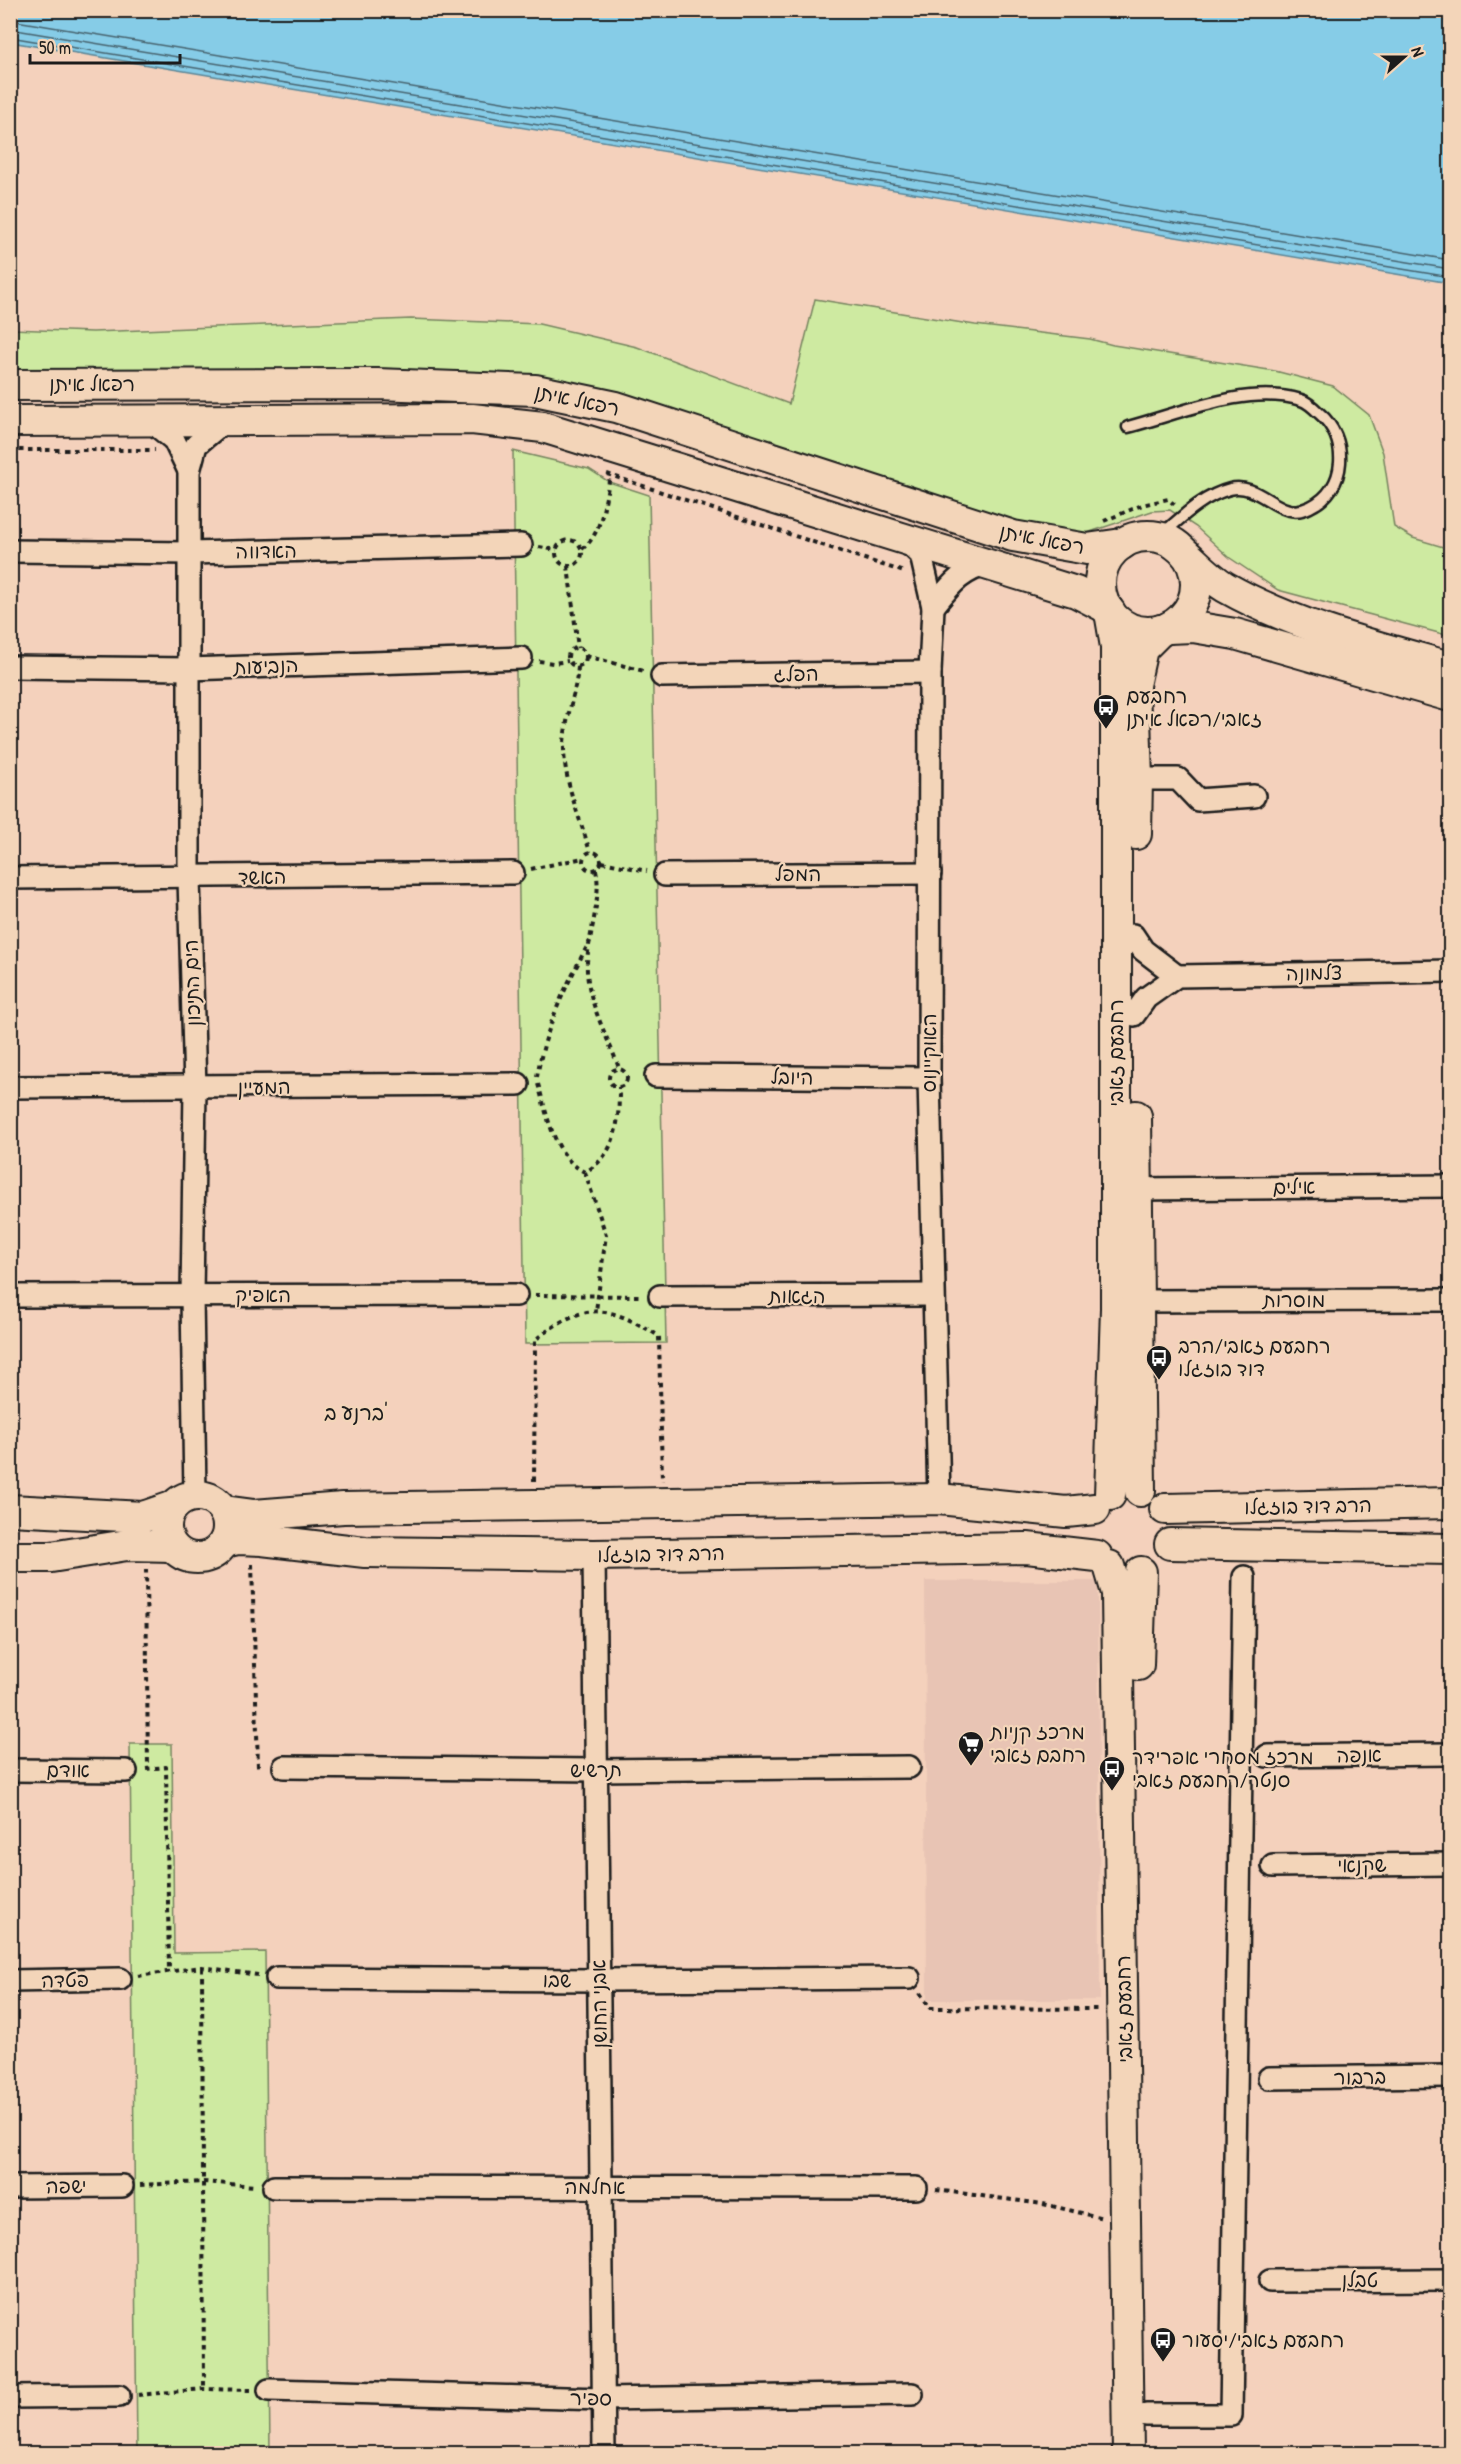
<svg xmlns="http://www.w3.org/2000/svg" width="1461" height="2464" font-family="'Patrick Hand','Playpen Sans Hebrew',sans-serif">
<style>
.built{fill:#e8c4b4}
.green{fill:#ceeaa1;stroke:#75835e;stroke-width:1.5}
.water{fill:#86cce7;stroke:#5c8696;stroke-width:1.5}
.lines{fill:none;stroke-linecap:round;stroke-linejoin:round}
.shore{stroke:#46626d;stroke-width:1.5}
.lane-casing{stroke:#1c1c1c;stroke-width:15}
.street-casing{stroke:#1c1c1c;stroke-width:26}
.secondary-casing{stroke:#1c1c1c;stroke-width:34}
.path{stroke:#1c1c1c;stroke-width:4;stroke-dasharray:4.5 4.5;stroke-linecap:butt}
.lane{stroke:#f3d5b9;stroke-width:10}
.street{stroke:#f3d5b9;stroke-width:21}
.secondary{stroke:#f3d5b9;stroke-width:30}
.labels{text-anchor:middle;stroke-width:4.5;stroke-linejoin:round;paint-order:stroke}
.street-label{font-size:20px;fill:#1c1c1c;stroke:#f3d5b9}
.poi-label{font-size:20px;fill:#1c1c1c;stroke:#f3d5b9;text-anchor:start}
.neighbourhood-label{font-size:21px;fill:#1c1c1c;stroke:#f3d5b9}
</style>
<rect width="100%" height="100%" fill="#f4d1bc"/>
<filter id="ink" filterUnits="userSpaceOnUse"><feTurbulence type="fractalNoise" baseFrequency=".0167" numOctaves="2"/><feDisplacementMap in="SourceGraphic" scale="12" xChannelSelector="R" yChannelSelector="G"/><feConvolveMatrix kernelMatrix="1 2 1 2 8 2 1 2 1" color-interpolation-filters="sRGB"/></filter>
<g filter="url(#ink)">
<polygon class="built" points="925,1581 1098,1581 1100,2000 927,2000"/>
<g class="green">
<polygon points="815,299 975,325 1090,339 1113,345 1275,371 1333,386 1369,415 1383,453 1394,527 1413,538 1450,549 1450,636 1278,590 1230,558 1196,527 1170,510 1152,511 1087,533 1044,536 598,398 11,379 11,329 93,332 411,319 539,324 637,347 789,404"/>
<polygon points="513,451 589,469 609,482 649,495 666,1343 525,1344"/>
<polygon points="130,1744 172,1744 174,1953 265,1952 270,2453 137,2453"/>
</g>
<polygon class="water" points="10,11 1450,11 1450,283 11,42"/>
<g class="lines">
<g class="shore">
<polyline points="10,20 1450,260"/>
<polyline points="10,29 1450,269"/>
<polyline points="10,37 1450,277"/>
</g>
<g class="lane-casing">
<path id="lane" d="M1128,427C1181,413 1247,384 1301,400C1308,402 1314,408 1319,413C1349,438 1348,489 1310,507C1279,523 1261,481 1230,489C1202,496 1180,519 1159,537"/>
</g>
<g class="street-casing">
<g id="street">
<polyline points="152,422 174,440 189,471"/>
<polyline points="906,541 921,555 933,607 930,672 929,1078 939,1499"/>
<polyline points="10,551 190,553 521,545"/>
<path d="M933,607C950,586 961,570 989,564"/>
<polyline points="10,667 189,669 521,658"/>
<polyline points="662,676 930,672"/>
<polyline points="1137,779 1178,779 1198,800 1254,796"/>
<polyline points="665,875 930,873"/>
<polyline points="10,878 513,873"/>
<polyline points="1133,935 1143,950 1177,976"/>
<polyline points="1134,1015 1146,998 1177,976 1450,971"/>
<polyline points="656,1076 929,1078"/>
<polyline points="10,1087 518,1084"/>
<polyline points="1137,1189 1450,1186"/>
<polyline points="10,1296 516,1295"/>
<polyline points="660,1296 933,1295"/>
<polyline points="1137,1301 1450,1300"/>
<polyline points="195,1496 192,1296 195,1088 189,878 189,471 196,445 225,421"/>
<polyline points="594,1555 604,2454"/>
<polyline points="1267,1756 1450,1754"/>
<polyline points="284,1767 596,1770 909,1767"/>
<polyline points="10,1770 126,1771"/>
<polyline points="1273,1866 1450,1864"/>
<polyline points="277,1978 599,1980 909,1978"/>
<polyline points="10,1981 120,1979"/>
<polyline points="1269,2078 1450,2076"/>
<polyline points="10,2187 122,2186"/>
<polyline points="274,2187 916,2188"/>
<polyline points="1270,2281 1450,2280"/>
<polyline points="269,2390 603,2399 912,2394"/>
<polyline points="10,2397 119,2396"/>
<polyline points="1146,2415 1231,2415 1244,1577"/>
</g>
</g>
<g class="secondary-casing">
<g id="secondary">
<polyline points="10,385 377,384 535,390 616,407 1013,536 1087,549 1122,544"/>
<polyline points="10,421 472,419 543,427 1076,592 1107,608"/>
<circle cx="1148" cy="584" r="48"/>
<path d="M1186,554C1198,565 1210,578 1225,587C1294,626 1374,646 1450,667"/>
<polyline points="1110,612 1116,647 1116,1308 1110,1495"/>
<polyline points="1168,628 1193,627 1235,634 1450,696"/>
<polyline points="1136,834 1137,779 1134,685 1142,649 1161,630"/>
<polyline points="1136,1116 1140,1491"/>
<circle cx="197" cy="1527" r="31"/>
<polyline points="1165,1509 1450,1503"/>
<polyline points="10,1510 143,1517 172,1507"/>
<polyline points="224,1511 254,1515 343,1508 939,1499 1066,1512 1095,1509"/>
<polyline points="225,1542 238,1539 262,1540 365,1552 594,1555 1027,1548 1097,1556"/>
<polyline points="1170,1544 1450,1549"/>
<polyline points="10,1557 51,1557 127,1545 172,1546"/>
<polyline points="1109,1566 1117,1593 1128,2454"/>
<polyline points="1138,1665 1141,1572"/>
</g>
</g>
<g class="path">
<polyline points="10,450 155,450"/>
<polyline points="607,474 904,572"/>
<polyline points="1104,521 1142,505 1168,499 1175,505"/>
<circle cx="569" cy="553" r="13"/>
<polyline points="539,547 557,550"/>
<path d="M582,549C603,533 604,502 610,477"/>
<polyline points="568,566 578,648"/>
<circle cx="577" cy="657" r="9"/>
<polyline points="586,656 644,671"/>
<polyline points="539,661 553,663 568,661"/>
<path d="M578,667C576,693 565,719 564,744C563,781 580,817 590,852"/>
<circle cx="592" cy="861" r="9"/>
<polyline points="602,862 647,871"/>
<polyline points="531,869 583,858"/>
<path d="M596,870C602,899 589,932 587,962C585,998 607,1035 619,1068"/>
<circle cx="618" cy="1078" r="9"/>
<path d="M537,1077C545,1027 566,985 590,941"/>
<path d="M538,1084C547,1114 554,1158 585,1172C618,1154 619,1120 619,1087"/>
<polyline points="585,1172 606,1235 596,1311"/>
<polyline points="535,1295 642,1296"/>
<path d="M534,1481L535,1340C584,1301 607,1304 659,1336L662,1481"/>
<polyline points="252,1564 258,1767"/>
<polyline points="146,1569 148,1769"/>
<polyline points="146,1769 166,1767 169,1971"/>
<polyline points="202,1967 204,2389"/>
<polyline points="138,1976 202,1967 258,1975"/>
<polyline points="920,1993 930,2008 1099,2009"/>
<polyline points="140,2185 203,2182 255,2186"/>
<polyline points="936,2190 1043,2204 1103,2218"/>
<polyline points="138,2395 204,2389 250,2390"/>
</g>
<use href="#lane" class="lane"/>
<use href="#street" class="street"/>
<use href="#secondary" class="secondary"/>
</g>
</g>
<defs>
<g id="bus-pin" transform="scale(1.35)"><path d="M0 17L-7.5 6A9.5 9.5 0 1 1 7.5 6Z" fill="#1c1c1c" stroke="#f3d5b9"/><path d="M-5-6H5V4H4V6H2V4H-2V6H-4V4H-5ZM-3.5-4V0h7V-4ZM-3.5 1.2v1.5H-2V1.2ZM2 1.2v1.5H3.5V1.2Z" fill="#fff"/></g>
<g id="supermarket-pin" transform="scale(1.35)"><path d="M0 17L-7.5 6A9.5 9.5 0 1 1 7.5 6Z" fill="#1c1c1c" stroke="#f3d5b9"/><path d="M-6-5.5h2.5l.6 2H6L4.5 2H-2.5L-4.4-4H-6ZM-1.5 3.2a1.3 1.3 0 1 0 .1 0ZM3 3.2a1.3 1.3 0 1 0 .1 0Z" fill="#fff"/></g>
</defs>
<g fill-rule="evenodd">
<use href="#bus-pin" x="1106" y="707"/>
<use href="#bus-pin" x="1159" y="1358"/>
<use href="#supermarket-pin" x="971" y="1744"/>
<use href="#bus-pin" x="1112" y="1769"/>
<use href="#bus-pin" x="1163" y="2340"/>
</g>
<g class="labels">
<g class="street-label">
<text x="92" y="391">רפאל איתן</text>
<text transform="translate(577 400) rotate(12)" y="7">רפאל איתן</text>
<text transform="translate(1042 539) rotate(11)" y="7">רפאל איתן</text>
<text transform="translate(266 551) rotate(-1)" y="7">האדווה</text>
<text transform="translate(266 666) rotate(-2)" y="7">הנביעות</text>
<text transform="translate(796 674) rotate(-1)" y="7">הפלג</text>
<text x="798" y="881">המפל</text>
<text transform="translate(262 877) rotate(-1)" y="7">האשד</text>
<text transform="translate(1314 973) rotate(-1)" y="7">צלמונה</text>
<text transform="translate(192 983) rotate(-92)" y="7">הים התיכון</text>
<text transform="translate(929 1053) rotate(-90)" y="7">האוקיינוס</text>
<text transform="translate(1116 1053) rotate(-90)" y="7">רחבעם זאבי</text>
<text transform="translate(792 1077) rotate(1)" y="7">היובל</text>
<text transform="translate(264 1087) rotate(-1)" y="7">המעיין</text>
<text transform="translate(1294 1187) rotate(-1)" y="7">אילים</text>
<text x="263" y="1302">האפיק</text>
<text x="797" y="1303">הגאות</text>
<text x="1294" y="1307">מוסרות</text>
<text transform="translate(1308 1506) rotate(-1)" y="7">הרב דוד בוזגלו</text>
<text transform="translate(661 1554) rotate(-1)" y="7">הרב דוד בוזגלו</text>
<text transform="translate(1359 1755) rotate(-1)" y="7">אנפה</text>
<text x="68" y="1777">אודם</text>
<text x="596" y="1777">תרשיש</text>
<text transform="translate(1362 1865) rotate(-1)" y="7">שקנאי</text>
<text transform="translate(65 1980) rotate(-1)" y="7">פטדה</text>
<text transform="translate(557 1980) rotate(1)" y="7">שבו</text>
<text transform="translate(599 2004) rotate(-91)" y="7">אבני החושן</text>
<text transform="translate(1124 2009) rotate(-91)" y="7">רחבעם זאבי</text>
<text transform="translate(1360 2077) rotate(-1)" y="7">ברבור</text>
<text transform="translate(66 2186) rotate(-1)" y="7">ישפה</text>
<text x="595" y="2194">אחלמה</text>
<text x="1360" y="2287">טבלן</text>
<text transform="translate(591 2398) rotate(1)" y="7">ספיר</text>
</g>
<g class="poi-label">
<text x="1126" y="703">רחבעם<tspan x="1126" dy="23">זאבי/רפאל איתן</tspan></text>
<text x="1178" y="1353">רחבעם זאבי/הרב<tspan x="1178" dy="23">דוד בוזגלו</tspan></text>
<text x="990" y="1739">מרכז קניות<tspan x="990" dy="23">רחבם זאבי</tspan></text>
<text x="1132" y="1764">מרכז מסחרי אפרידר<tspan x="1132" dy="23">סנטר/רחבעם זאבי</tspan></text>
<text x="1182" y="2347">רחבעם זאבי/יסעור</text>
</g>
<g class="neighbourhood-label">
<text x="356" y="1420">ברנע ב'</text>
</g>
</g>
<rect width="1461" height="2464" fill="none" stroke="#f3d5b9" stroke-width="36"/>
<rect x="18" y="18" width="1425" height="2428" fill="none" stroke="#1c1c1c" stroke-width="2" filter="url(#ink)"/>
<g transform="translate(1404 57) rotate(69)" stroke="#f3d5b9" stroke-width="4.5" paint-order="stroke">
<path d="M0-4.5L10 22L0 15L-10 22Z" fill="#1c1c1c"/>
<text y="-9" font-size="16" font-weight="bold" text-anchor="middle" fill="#1c1c1c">N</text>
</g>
<path d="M30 54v9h150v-9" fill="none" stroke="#1c1c1c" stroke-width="3"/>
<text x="39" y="54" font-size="18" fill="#1c1c1c" stroke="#f3d5b9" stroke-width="4.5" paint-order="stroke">50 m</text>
</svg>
